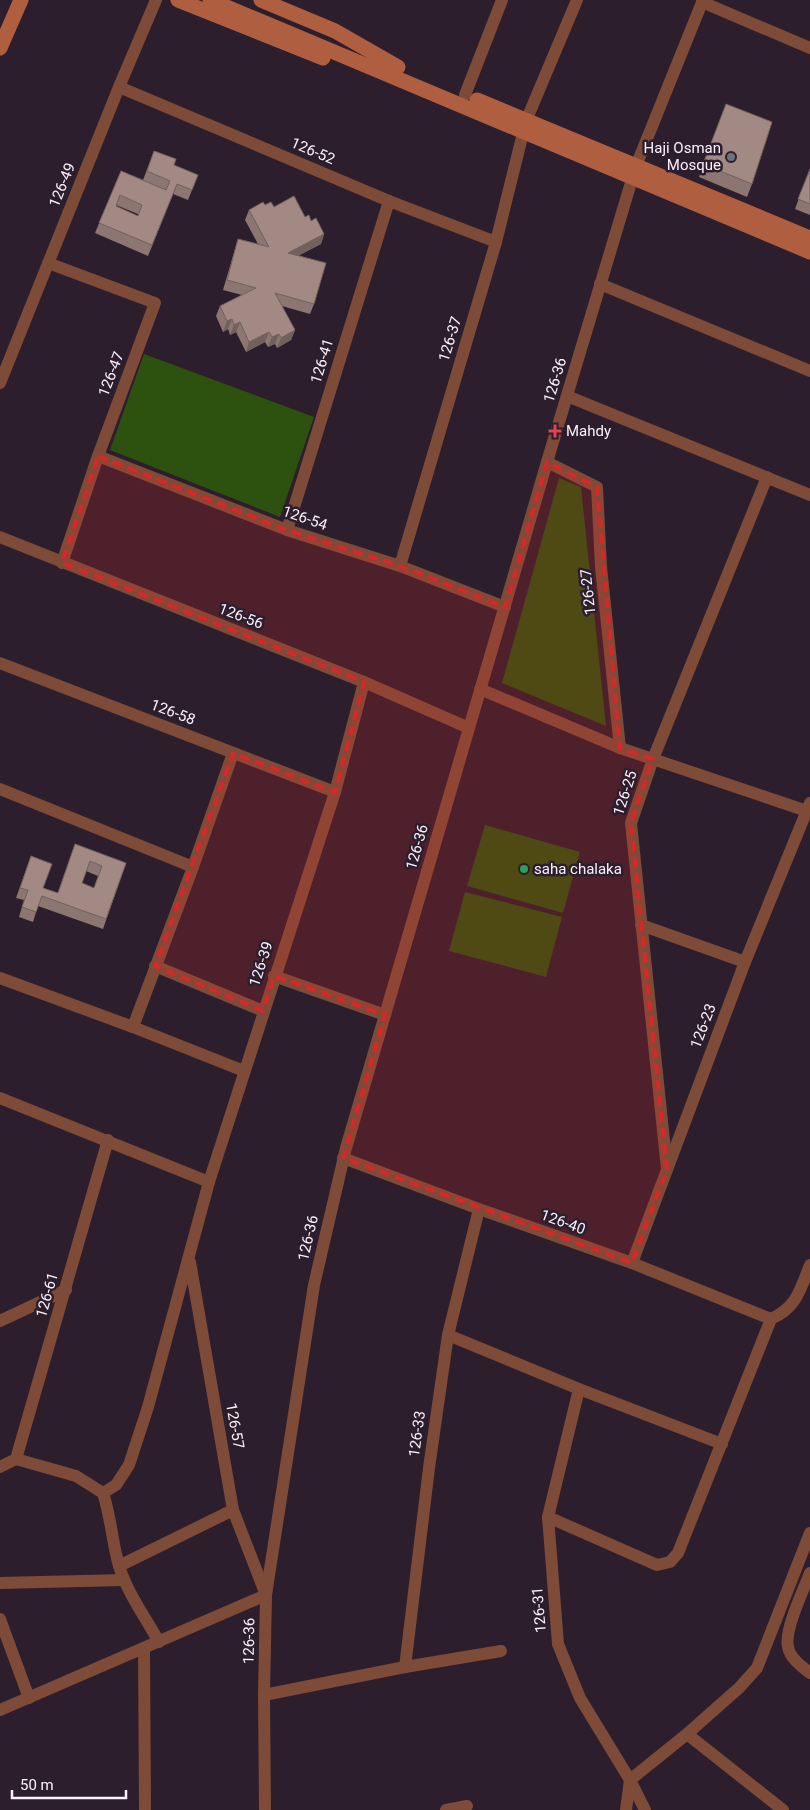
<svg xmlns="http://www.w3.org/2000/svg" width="810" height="1810" font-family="Roboto,sans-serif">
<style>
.green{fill:#2d5210}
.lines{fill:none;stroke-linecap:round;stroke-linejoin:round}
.minor{stroke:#7d4b37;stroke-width:12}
.secondary{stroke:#af5f3f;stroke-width:15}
.wall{fill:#8c7671;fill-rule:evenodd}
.shaded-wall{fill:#72605c}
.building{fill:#a38983;stroke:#72605c;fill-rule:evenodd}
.marked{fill:#d62828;fill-opacity:0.2;stroke:#d62828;stroke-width:4;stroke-dasharray:10 6;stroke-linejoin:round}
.worship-dot{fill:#6b7280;stroke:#2c1e2d;stroke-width:2}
.health-dot{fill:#e0444e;stroke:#2c1e2d;stroke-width:2}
.leisure-dot{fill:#2e9e5b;stroke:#2c1e2d;stroke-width:2}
.labels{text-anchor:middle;stroke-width:5;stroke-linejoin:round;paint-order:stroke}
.poi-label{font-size:15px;fill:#faf1fa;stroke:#2c1e2d;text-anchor:start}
.street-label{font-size:15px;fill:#faf1fa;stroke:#2c1e2d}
</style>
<rect width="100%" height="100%" fill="#2c1e2d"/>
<g class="green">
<polygon points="144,354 314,417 280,517 110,450"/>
<polygon points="559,478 581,487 606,726 502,683"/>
<polygon points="485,825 580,852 563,913 467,886"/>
<polygon points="465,892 562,917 546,977 449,951"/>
</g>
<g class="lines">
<g class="minor">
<polyline points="702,2 810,48"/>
<polyline points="119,87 389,201 496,242"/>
<polyline points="465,95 502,0"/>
<polyline points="48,263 155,303 98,456 62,563"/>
<polyline points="600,284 810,371"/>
<polyline points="0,383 119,87 156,0"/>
<polyline points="567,396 810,495"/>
<polyline points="98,456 287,530 400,566 505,607"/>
<polyline points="547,462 597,487 601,567 620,748"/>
<polyline points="287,530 389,201"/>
<polyline points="0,537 364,682 469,728"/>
<polyline points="400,566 496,242 526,121 577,0"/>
<polyline points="0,663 335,792"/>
<polyline points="480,689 620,748 807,811"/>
<polyline points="0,789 193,867"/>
<polyline points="641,925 745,962"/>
<polyline points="155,966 263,1011"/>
<polyline points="274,976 385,1015"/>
<polyline points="0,978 133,1027 244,1071"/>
<polyline points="133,1027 193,867 233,753"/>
<polyline points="0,1098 209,1182"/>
<polyline points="343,1158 479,1209 632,1263 771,1319"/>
<polyline points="667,1169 631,823 653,759 767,477"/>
<polyline points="632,1263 745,962 810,803"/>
<path d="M771,1319C797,1307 800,1290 810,1265"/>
<polyline points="0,1321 66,1290"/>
<polyline points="448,1335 579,1389 722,1444"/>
<polyline points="579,1389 548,1517 558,1644 580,1698 630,1780 645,1810"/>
<polyline points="16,1459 108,1140"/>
<polyline points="0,1467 16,1459 76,1476 103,1493"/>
<polyline points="103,1493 116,1485 129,1465 148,1407 209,1182 335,792 364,682"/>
<path d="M103,1493C111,1517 112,1542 119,1566C127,1592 145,1617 159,1642"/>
<polyline points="548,1517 657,1565 670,1562 678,1553 771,1319"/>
<polyline points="119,1566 233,1510"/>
<path d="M810,1573C804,1589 784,1630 788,1647C790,1658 801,1666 810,1673"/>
<polyline points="0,1583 124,1580"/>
<polyline points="0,1619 29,1698"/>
<polyline points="144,1648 145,1810"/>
<polyline points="405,1667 429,1468 448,1335 479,1209"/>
<polyline points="264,1695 405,1667 501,1651"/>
<polyline points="0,1710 266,1595 233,1510 190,1262"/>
<polyline points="687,1734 783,1810"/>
<polyline points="630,1780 687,1734 739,1688 757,1668 810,1533"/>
<polyline points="265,1810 264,1695 266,1595 314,1285 346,1148 547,462 636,166 703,0"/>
<polyline points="446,1810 467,1806"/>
<polyline points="626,1810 630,1780"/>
</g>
<g class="secondary">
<polyline points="178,0 323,58"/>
<polyline points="210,0 810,252"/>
<polyline points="261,0 335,31 398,67"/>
<polyline points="0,48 21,0"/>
<polyline points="477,100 810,238"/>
</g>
</g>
<g class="wall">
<polygon points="726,104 752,184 747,197 699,177"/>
<path d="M154,151L174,165L194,185L188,200L173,194L148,256L95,233L121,171L143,180ZM116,205L138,214V216L116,207Z"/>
<polygon points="810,169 810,215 795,209"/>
<polygon points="265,205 274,207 305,217 311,221 324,234 321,244 299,255 314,304 310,314 282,306 295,330 291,340 277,348 275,344 268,347 265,342 246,352 236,332 230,335 228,329 223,332 216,316 220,306 242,295 223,290 235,249 238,239 258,244 245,220 249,210"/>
<path d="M75,844L126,863L103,929L38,906L33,922L19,917L24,900L16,898L31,856L43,888L58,893ZM86,871L98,876L94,888L82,883Z"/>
</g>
<g class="shaded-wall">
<polygon points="177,184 173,194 148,256 152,245"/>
<polygon points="324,234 321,244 285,263 288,253"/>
<polygon points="232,319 228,329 223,332 227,321"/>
<polygon points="240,322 236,332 230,335 234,325"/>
<polygon points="295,330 291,340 277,348 281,338"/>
<polygon points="269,332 265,342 246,352 249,342"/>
<polygon points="279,334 275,344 268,347 272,337"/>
</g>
<g class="building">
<polygon points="726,104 772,122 752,184 703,164"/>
<path d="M154,151L176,159L174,165L198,175L192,190L177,184L152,245L99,223L121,171L166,190L170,181L147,171ZM120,195L142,205L138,216L116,206Z"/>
<polygon points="810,169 810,204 798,199"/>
<polygon points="294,196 305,217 309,215 311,221 316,218 324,234 288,253 326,263 314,304 275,293 295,330 281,338 279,334 272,337 269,332 249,342 240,322 234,325 232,319 227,321 220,306 256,288 227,280 238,239 269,247 249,210 263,202 265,205 271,202 274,207"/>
<path d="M75,844L126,863L106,919L42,896L36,912L22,907L28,890L20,888L31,856L52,864L43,888L58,893ZM90,861L102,866L94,888L82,883Z"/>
</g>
<path class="marked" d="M98,456L287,530L400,566L505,607L547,462L597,487L620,748L653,759L631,823L667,1169L632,1263L343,1158L385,1015L274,976L263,1011L155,966L233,753L335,792L364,682L62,563Z"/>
<circle class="worship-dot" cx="731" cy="157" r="5"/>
<path class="health-dot" d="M552.5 423.5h5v5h5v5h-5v5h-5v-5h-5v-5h5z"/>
<circle class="leisure-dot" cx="524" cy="869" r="5"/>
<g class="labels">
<g class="poi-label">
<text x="721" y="153" text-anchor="end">Haji Osman<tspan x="721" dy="17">Mosque</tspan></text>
<text x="566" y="436">Mahdy</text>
<text x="534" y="874">saha chalaka</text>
</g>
<g class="street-label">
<text transform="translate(313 151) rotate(23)" y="5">126-52</text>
<text transform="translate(62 185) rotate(-68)" y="5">126-49</text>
<text transform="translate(450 339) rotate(-73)" y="5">126-37</text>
<text transform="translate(322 361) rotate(-73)" y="5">126-41</text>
<text transform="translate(111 374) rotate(-69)" y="5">126-47</text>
<text transform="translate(555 380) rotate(-73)" y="5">126-36</text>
<text transform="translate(305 518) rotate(19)" y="5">126-54</text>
<text transform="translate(588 592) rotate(-96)" y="5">126-27</text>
<text transform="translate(241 616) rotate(21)" y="5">126-56</text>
<text transform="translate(173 712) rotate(21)" y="5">126-58</text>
<text transform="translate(625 793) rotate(-72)" y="5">126-25</text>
<text transform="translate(417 847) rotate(-74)" y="5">126-36</text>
<text transform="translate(261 964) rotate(-72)" y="5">126-39</text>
<text transform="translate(703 1026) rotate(-69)" y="5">126-23</text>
<text transform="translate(563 1222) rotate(20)" y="5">126-40</text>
<text transform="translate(308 1238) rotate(-77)" y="5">126-36</text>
<text transform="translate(47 1295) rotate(-74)" y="5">126-61</text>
<text transform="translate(235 1426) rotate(80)" y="5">126-57</text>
<text transform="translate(417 1434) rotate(-82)" y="5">126-33</text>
<text transform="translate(539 1610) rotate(-95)" y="5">126-31</text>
<text transform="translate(249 1641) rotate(-89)" y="5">126-36</text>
</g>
</g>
<path d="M12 1790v8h114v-8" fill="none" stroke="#faf1fa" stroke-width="2.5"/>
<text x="20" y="1790" font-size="15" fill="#faf1fa" stroke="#2c1e2d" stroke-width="4" paint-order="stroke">50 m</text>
</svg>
